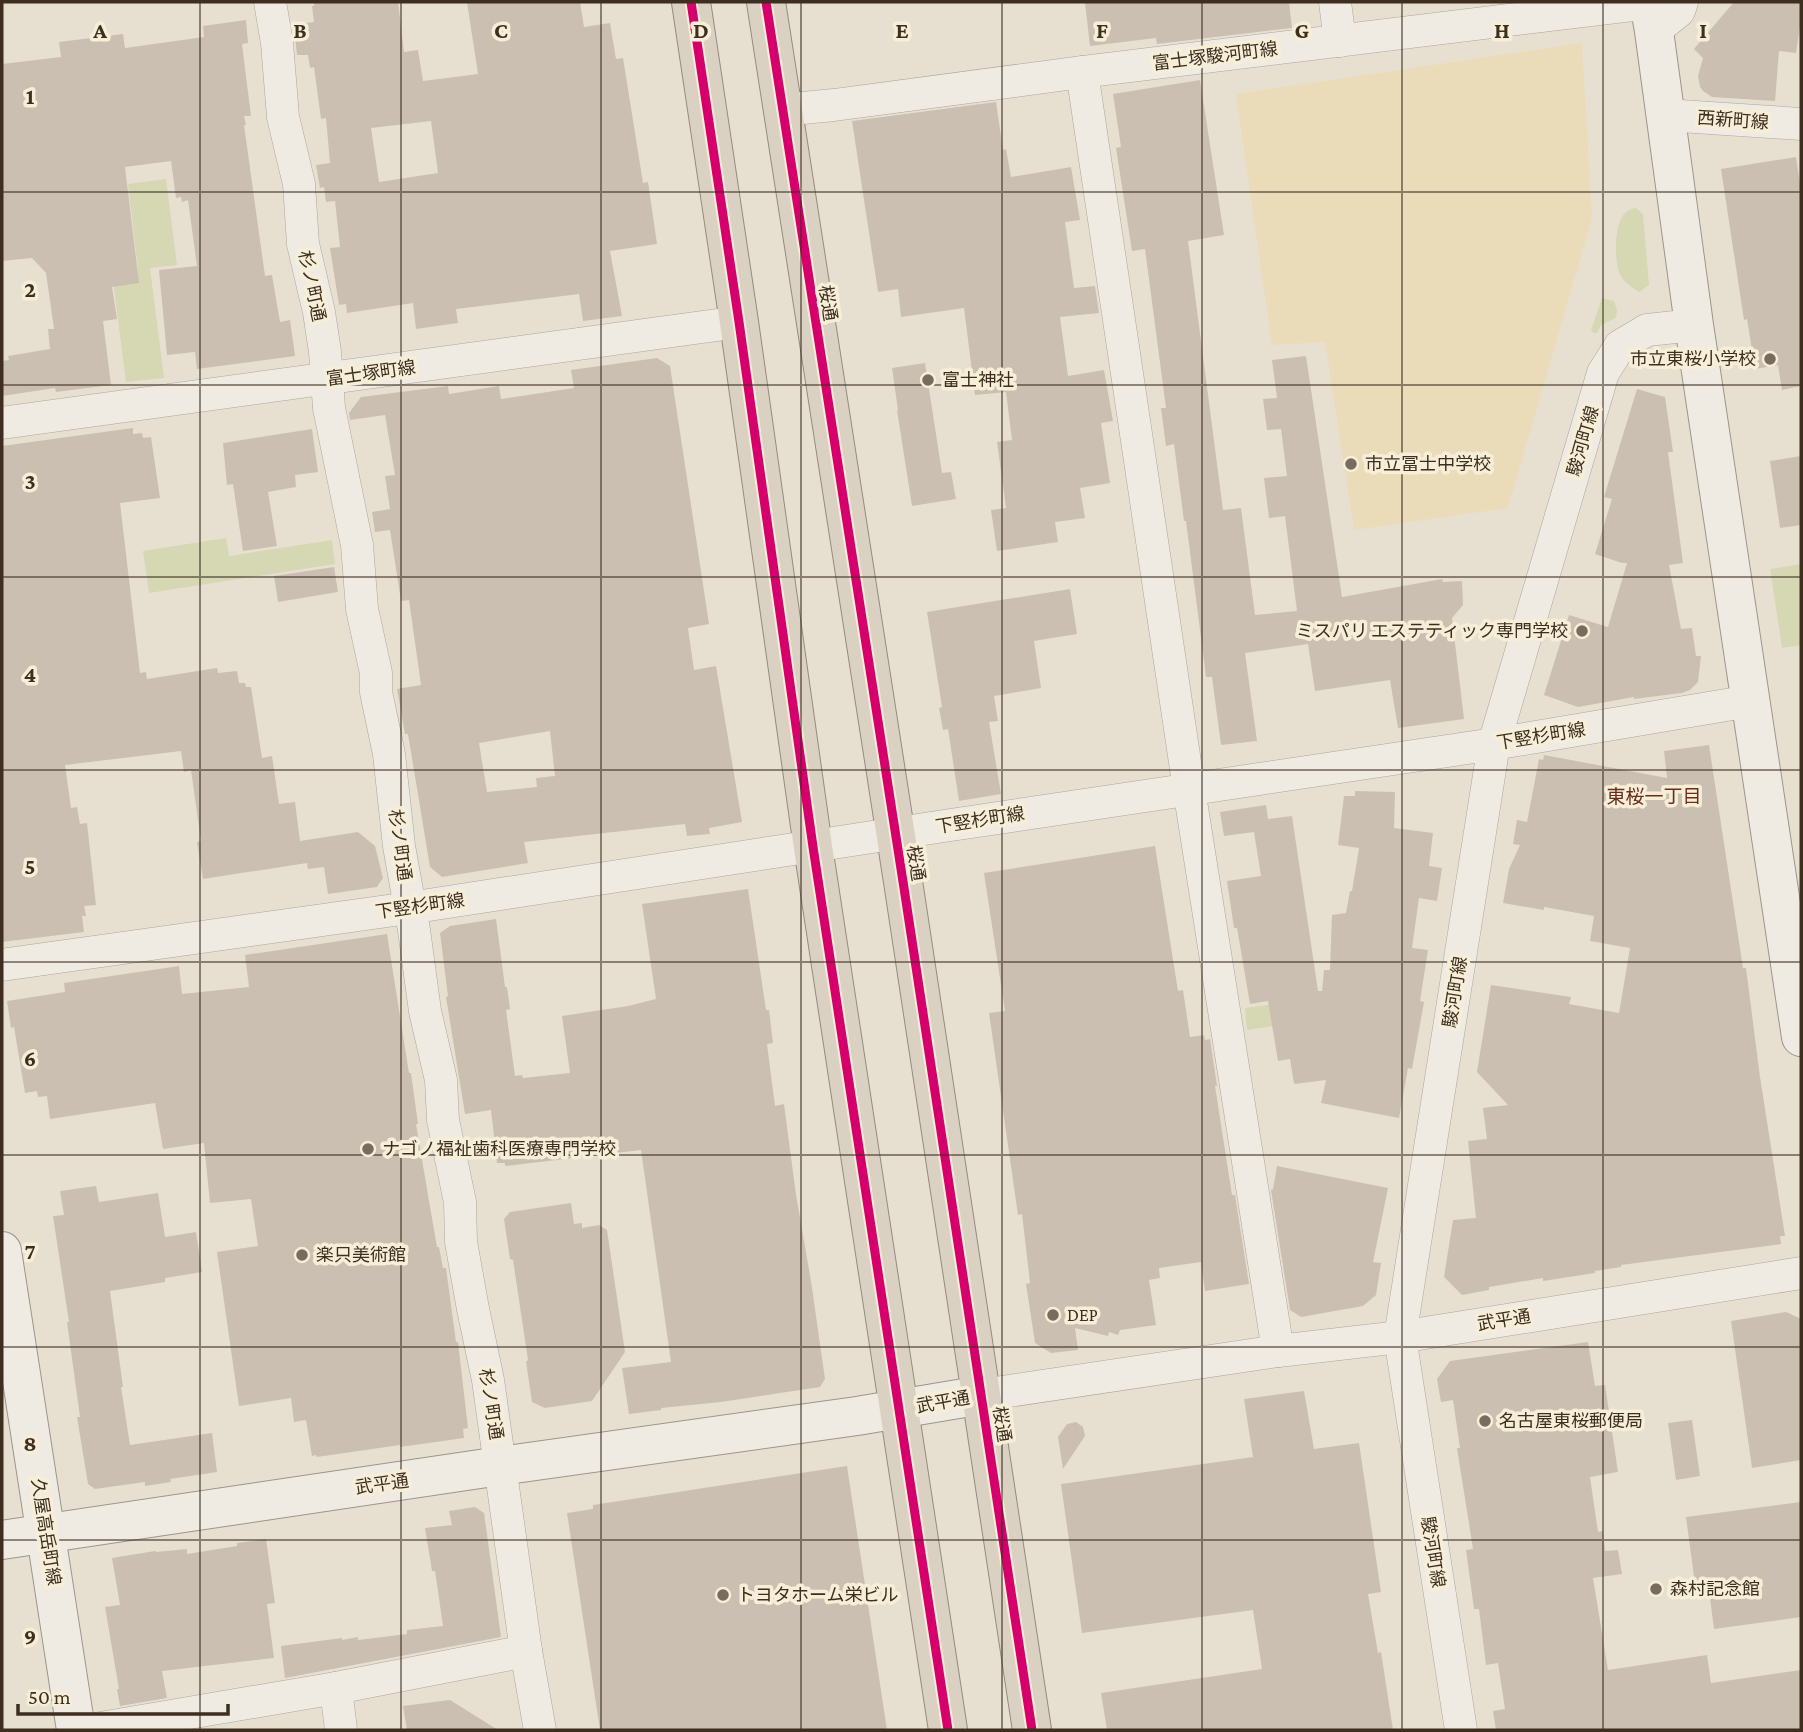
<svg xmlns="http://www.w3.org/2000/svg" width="1803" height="1732" font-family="'Crimson Pro','Noto Sans JP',serif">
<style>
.green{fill:#d6d7b3}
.sand{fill:#eadcb9}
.building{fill:#cbbfb2;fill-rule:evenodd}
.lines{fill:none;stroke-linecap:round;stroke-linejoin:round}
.street-casing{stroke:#ada599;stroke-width:33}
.secondary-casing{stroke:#9c958a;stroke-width:40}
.highway-casing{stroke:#928b80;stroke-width:40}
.street{stroke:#efebe3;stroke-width:32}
.secondary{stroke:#efebe3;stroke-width:38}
.highway{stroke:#dad1c2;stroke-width:38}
.cycleway-casing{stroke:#f7eed8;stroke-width:13}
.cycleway{stroke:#d6006c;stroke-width:9}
.grid{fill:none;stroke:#3d2e20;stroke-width:2;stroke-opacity:0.55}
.poi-dot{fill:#786c5e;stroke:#f7eed8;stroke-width:2.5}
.labels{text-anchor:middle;stroke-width:7;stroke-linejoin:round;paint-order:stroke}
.street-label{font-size:18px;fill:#3d2e20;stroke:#f7eed8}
.poi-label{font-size:18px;fill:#3d2e20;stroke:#f7eed8;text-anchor:start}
.neighbourhood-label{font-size:19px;fill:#6b2e1e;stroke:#f7eed8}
.grid-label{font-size:23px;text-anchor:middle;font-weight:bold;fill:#3d2e20;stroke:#f7eed8;stroke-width:7;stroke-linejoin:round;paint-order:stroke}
</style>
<rect width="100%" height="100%" fill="#e7e0d1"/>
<g class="green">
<polygon points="166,179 177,265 150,268 164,378 126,382 112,273 138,269 128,184"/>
<path d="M1636,208L1643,214L1649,285L1639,292C1631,287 1622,281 1619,272C1614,258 1614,222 1626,212C1630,209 1632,209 1636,208Z"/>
<polygon points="1602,298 1614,301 1617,310 1616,318 1601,325 1597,333 1594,333 1591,330"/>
<polygon points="226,538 229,556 332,540 335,564 149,593 143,551"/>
<polygon points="1801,564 1801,645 1782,648 1770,569"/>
<polygon points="1318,998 1321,1019 1247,1030 1245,1008"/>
</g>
<polygon class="sand" points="1582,43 1592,218 1508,508 1354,530 1325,342 1272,345 1236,94"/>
<g class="building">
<path d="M314,2H398L404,52L418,50L423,81L478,74L467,2H580L584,27L610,23L616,59L623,58L643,183L648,182L657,244L610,251L622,316L583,321L579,294L456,309L458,323L416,329L413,303L347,313L346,304L339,305L330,248L340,247L335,201L326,202L324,187L320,188L316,165L330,163L326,118L321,119L314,67L310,68L308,55H297L294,27H300L299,24L314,22L312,6H314ZM431,121L438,173L379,182L371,128Z"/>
<polygon points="1085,2 1289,2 1292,28 1157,44 1156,38 1090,46"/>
<polygon points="1734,2 1801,2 1801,20 1796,53 1779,51 1775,101 1712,97 1703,91 1700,87 1698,76 1703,58 1694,49"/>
<polygon points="246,20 248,43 242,44 251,116 244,116 246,125 244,125 265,276 272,275 280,322 290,320 295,356 197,369 195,352 167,355 159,270 197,266 188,200 182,202 181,197 176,198 171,161 125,167 139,283 112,287 117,319 103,321 111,385 56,392 55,388 2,396 2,361 9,360 8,356 50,349 48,329 54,329 46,273 32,258 2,261 2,64 61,57 59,42 123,34 125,48 204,37 203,26"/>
<polygon points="1200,80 1224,235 1188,241 1223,510 1241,508 1255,615 1297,611 1285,516 1269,518 1264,478 1287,476 1281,429 1267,430 1263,399 1277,398 1272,360 1306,356 1342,597 1442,579 1443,582 1462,581 1463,605 1452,618 1464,719 1398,728 1390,680 1315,691 1308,644 1245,653 1257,741 1221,745 1212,677 1206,677 1186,521 1184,521 1174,444 1166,446 1161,408 1166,408 1145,249 1132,251 1116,148 1121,147 1113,94"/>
<polygon points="996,102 1003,150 1006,149 1011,177 1071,167 1080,220 1065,222 1074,288 1095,286 1099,313 1060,317 1068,376 1104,370 1113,421 1101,423 1110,483 1080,488 1085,518 1055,522 1058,542 997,551 991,510 1006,508 997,442 1012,440 1006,392 975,395 964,308 901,317 898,289 878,292 852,121"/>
<polygon points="1796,157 1801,190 1801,386 1782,390 1778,365 1755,369 1747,319 1744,320 1721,169"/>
<path d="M657,358L670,366L709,624L688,628L694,670L716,666L742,822L709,828L710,834L687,836L685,824L524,842L528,863L442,877L430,867L408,734H405L397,689L421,685L409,600L401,601L390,530L375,532L372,512L390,509L385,476L395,475L385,415L350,420L349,413L361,397L448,386L449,394L499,386L501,399L574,388L571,370ZM550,731L555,776L536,778L537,787L487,792L479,743Z"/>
<polygon points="925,363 942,473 951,472 956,499 912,506 897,410 898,410 892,368"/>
<polygon points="1637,389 1665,397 1673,452 1668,452 1683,563 1669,565 1681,629 1692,628 1696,656 1701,656 1698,682 1690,690 1682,693 1634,699 1634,697 1578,707 1544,695 1569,615 1608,627 1627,563 1622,563 1595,554 1612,499 1604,497"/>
<polygon points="133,428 133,434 142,433 143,438 151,437 160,498 120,503 140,673 146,672 147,679 217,668 218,673 237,671 239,683 245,683 246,687 251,687 262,758 272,756 279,804 295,802 300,841 358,832 375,846 383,878 377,887 328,894 324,867 308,869 307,863 203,879 197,842 201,841 191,770 184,772 181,751 65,765 71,808 77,807 80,824 87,823 96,905 84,906 86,916 82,916 84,932 2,942 2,446"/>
<polygon points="312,429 318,472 295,475 296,487 268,492 277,546 243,551 233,484 227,485 223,443"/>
<polygon points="1801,456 1801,525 1780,528 1770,461"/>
<polygon points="334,567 338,592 278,602 274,576"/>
<polygon points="1070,589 1077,634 1034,641 1041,688 994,696 998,721 989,722 1001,794 959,801 948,729 943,730 939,708 942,707 927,612"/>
<polygon points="1709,745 1743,968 1746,968 1760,1077 1785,1236 1780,1236 1781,1244 1621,1265 1621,1267 1595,1271 1595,1273 1543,1281 1543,1278 1489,1287 1489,1290 1462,1295 1444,1277 1453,1220 1476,1218 1468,1141 1487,1139 1483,1108 1508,1105 1477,1072 1491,985 1571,997 1569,1004 1619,1013 1630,948 1590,941 1594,916 1544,907 1544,910 1503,903 1509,869 1520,845 1513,844 1517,820 1527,822 1539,759 1543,760 1544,755 1667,778 1664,751"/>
<polygon points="1355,791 1395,792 1394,828 1433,833 1429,866 1442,868 1437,901 1419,898 1412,948 1428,950 1420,1001 1424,1002 1412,1069 1408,1068 1399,1118 1321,1103 1326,1080 1294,1084 1290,1059 1278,1061 1268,1001 1250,1004 1237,928 1234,928 1227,881 1261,876 1254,832 1224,836 1220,812 1266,805 1268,819 1292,816 1318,991 1322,991 1324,970 1330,970 1332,915 1346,913 1350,891 1352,891 1359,848 1338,845 1344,796 1355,796"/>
<polygon points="1155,846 1178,991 1183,990 1190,1037 1204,1035 1205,1040 1210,1039 1217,1086 1215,1086 1232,1195 1235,1195 1249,1284 1205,1291 1201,1262 1159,1268 1160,1278 1149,1280 1156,1325 1120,1330 1118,1335 1109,1332 1108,1336 1075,1328 1078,1350 1051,1353 1035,1343 1026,1284 1030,1283 1022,1214 1018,1215 989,1013 1005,1011 984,873"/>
<polygon points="748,889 766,1010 769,1010 773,1043 767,1044 775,1106 784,1104 796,1195 811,1281 825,1379 820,1387 721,1402 661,1408 661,1410 629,1414 622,1368 671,1362 641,1150 505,1166 505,1163 497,1163 491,1110 465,1114 446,997 448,996 440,933 450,926 496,919 505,987 507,987 510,1009 506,1010 515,1076 522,1075 523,1078 570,1073 562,1016 628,1006 656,999 642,904"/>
<polygon points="387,934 409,1073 411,1073 418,1124 416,1124 428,1195 437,1247 439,1247 443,1268 446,1268 456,1342 458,1342 468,1428 463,1429 464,1438 400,1447 400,1445 317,1457 316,1455 312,1456 306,1420 294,1422 291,1398 239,1406 217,1252 258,1246 251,1199 210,1203 204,1143 163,1149 155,1103 50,1119 47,1096 38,1097 37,1091 25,1093 14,1027 11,1028 7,1001 65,992 64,983 179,966 182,994 249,987 245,955"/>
<polygon points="1277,1166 1388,1188 1373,1262 1381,1263 1376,1295 1363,1306 1301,1317 1290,1310 1271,1190 1273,1189"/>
<polygon points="96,1186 99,1202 158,1193 165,1237 196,1232 202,1272 165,1278 165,1282 110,1291 123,1387 121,1387 130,1445 212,1433 217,1472 170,1479 171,1482 145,1486 145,1482 95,1489 88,1484 77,1417 80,1417 67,1322 69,1322 53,1216 64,1215 60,1191"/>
<polygon points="571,1203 574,1224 582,1223 582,1228 599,1225 607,1230 625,1352 592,1401 545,1408 532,1402 526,1362 528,1360 513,1260 510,1259 504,1219 510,1212"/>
<polygon points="1786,1312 1801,1319 1801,1460 1752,1468 1731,1321"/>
<polygon points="1588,1342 1595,1386 1605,1385 1618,1472 1590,1477 1598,1532 1603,1531 1605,1551 1618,1550 1622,1574 1593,1578 1608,1670 1707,1655 1711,1683 1801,1670 1801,1730 1496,1730 1493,1711 1505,1709 1498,1663 1486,1665 1479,1609 1474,1609 1466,1550 1473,1549 1457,1448 1460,1448 1453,1400 1441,1402 1437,1379 1450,1361"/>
<polygon points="1304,1391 1314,1449 1359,1443 1381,1592 1368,1594 1378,1653 1381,1652 1393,1730 1107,1730 1101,1693 1262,1669 1253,1610 1082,1633 1061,1484 1253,1457 1244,1399"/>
<polygon points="1692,1420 1700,1476 1676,1480 1668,1423"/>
<polygon points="1076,1422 1083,1427 1085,1436 1063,1469 1058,1437 1067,1424"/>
<polygon points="847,1466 887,1730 600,1730 567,1513 593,1509 593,1505"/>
<polygon points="1801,1502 1801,1617 1714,1629 1710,1598 1697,1599 1686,1517"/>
<polygon points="475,1507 484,1513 501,1637 285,1678 281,1646 342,1638 342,1640 358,1637 358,1640 407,1634 407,1630 443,1626 435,1571 432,1571 425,1528 452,1525 449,1511"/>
<polygon points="266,1539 275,1603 267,1604 274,1658 162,1671 167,1698 120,1706 117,1689 119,1689 105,1607 120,1605 112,1558 155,1551 156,1552 187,1549 187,1554 237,1546 237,1543"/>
<polygon points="450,1700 498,1730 407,1730 403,1706"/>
</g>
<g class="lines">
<g class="street-casing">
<g id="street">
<polyline points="270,2 277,43 283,117 299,184 303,244 319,312 325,352 329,408 357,545 362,609 376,673 376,692 389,754 399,846 414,930 425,1011 441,1080 443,1120 460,1202 461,1242 473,1309 488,1380 526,1651 540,1730"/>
<polyline points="1335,2 1340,41"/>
<polyline points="1654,31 1679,11 1682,2"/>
<polyline points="1082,72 1189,789 1278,1351"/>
<polyline points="782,110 834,105 1082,72 1649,3"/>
<polyline points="1665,115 1801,124"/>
<polyline points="2,423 739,322"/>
<polyline points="2,965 409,908 944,826 1494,744 1750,701"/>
<polyline points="982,1395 1278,1351 1400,1337 1801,1273"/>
<polyline points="336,1688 341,1730"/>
<polyline points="89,1730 336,1688 526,1651"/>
<polyline points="1461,1730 1400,1337 1494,744 1603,373 1620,346 1647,330 1694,325"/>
</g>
</g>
<g class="secondary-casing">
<g id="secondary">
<polyline points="1649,2 1654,31 1694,325 1801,1037"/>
<polyline points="2,1251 76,1730"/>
<polyline points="2,1540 500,1466 857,1416 982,1395"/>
</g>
</g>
<g class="highway-casing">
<g id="highway">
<polyline points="691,2 739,322 813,847 948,1730"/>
<polyline points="766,2 904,888 1032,1730"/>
</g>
</g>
<use href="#street" class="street"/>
<use href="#secondary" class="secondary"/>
<use href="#highway" class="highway"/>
<g class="cycleway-casing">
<g id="cycleway">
<polyline points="691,2 739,322 813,847 948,1730"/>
<polyline points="766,2 904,888 1032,1730"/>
</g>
</g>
<use href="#cycleway" class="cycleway"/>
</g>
<path class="grid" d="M200,2V1730M401,2V1730M601,2V1730M801,2V1730M1002,2V1730M1202,2V1730M1402,2V1730M1603,2V1730M2,192H1801M2,385H1801M2,577H1801M2,770H1801M2,962H1801M2,1155H1801M2,1347H1801M2,1540H1801"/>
<g class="poi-dot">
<circle cx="1770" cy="359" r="7"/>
<circle cx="928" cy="380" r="7"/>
<circle cx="1351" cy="464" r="7"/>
<circle cx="1582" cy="631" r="7"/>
<circle cx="368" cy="1149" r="7"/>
<circle cx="302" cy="1255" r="7"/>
<circle cx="1053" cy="1315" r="7"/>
<circle cx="1485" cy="1421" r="7"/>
<circle cx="1656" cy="1589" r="7"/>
<circle cx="723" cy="1595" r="7"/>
</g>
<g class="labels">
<g class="street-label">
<text transform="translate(1215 56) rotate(-7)" y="6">富士塚駿河町線</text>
<text transform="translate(1733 120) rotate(4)" y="6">西新町線</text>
<text transform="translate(312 286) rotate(78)" y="6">杉ノ町通</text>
<text transform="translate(828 303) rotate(81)" y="6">桜通</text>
<text transform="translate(371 373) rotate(-8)" y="6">富士塚町線</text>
<text transform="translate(1583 441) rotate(-74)" y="6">駿河町線</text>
<text transform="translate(1541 736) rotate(-9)" y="6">下竪杉町線</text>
<text transform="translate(980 820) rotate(-9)" y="6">下竪杉町線</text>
<text transform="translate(400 845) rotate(82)" y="6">杉ノ町通</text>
<text transform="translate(916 863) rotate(81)" y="6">桜通</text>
<text transform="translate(420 906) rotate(-8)" y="6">下竪杉町線</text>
<text transform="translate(1455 992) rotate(-81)" y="6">駿河町線</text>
<text transform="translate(1504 1320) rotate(-9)" y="6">武平通</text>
<text transform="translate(943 1402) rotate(-10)" y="6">武平通</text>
<text transform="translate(491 1404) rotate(81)" y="6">杉ノ町通</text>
<text transform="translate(1002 1424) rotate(81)" y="6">桜通</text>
<text transform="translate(382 1484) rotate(-8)" y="6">武平通</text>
<text transform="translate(46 1532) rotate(81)" y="6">久屋高岳町線</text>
<text transform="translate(1433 1552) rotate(81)" y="6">駿河町線</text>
</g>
<g class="poi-label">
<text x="1756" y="365" text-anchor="end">市立東桜小学校</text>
<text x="942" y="386">富士神社</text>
<text x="1365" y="470">市立冨士中学校</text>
<text x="1568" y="637" text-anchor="end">ミスパリ エステティック専門学校</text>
<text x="382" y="1155">ナゴノ福祉歯科医療専門学校</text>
<text x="316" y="1261">楽只美術館</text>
<text x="1067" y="1321">DEP</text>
<text x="1499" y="1427">名古屋東桜郵便局</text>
<text x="1670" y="1595">森村記念館</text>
<text x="737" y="1601">トヨタホーム栄ビル</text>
</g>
<g class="neighbourhood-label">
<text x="1654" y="803">東桜一丁目</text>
</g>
</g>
<g class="grid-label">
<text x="100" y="38">A</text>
<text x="300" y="38">B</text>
<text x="501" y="38">C</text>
<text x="701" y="38">D</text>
<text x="902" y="38">E</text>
<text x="1102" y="38">F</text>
<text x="1302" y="38">G</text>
<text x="1502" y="38">H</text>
<text x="1703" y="38">I</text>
<text x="30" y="104">1</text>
<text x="30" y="297">2</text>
<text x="30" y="489">3</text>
<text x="30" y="682">4</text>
<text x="30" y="874">5</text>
<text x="30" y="1066">6</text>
<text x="30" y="1259">7</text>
<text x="30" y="1451">8</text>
<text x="30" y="1644">9</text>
</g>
<rect width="1803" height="1732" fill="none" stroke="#3d2e20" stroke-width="7"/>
<path d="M18 1704v10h210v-10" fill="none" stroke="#3d2e20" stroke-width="3.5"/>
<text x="28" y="1704" font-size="21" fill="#3d2e20" stroke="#f7eed8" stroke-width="5" paint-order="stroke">50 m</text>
</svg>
